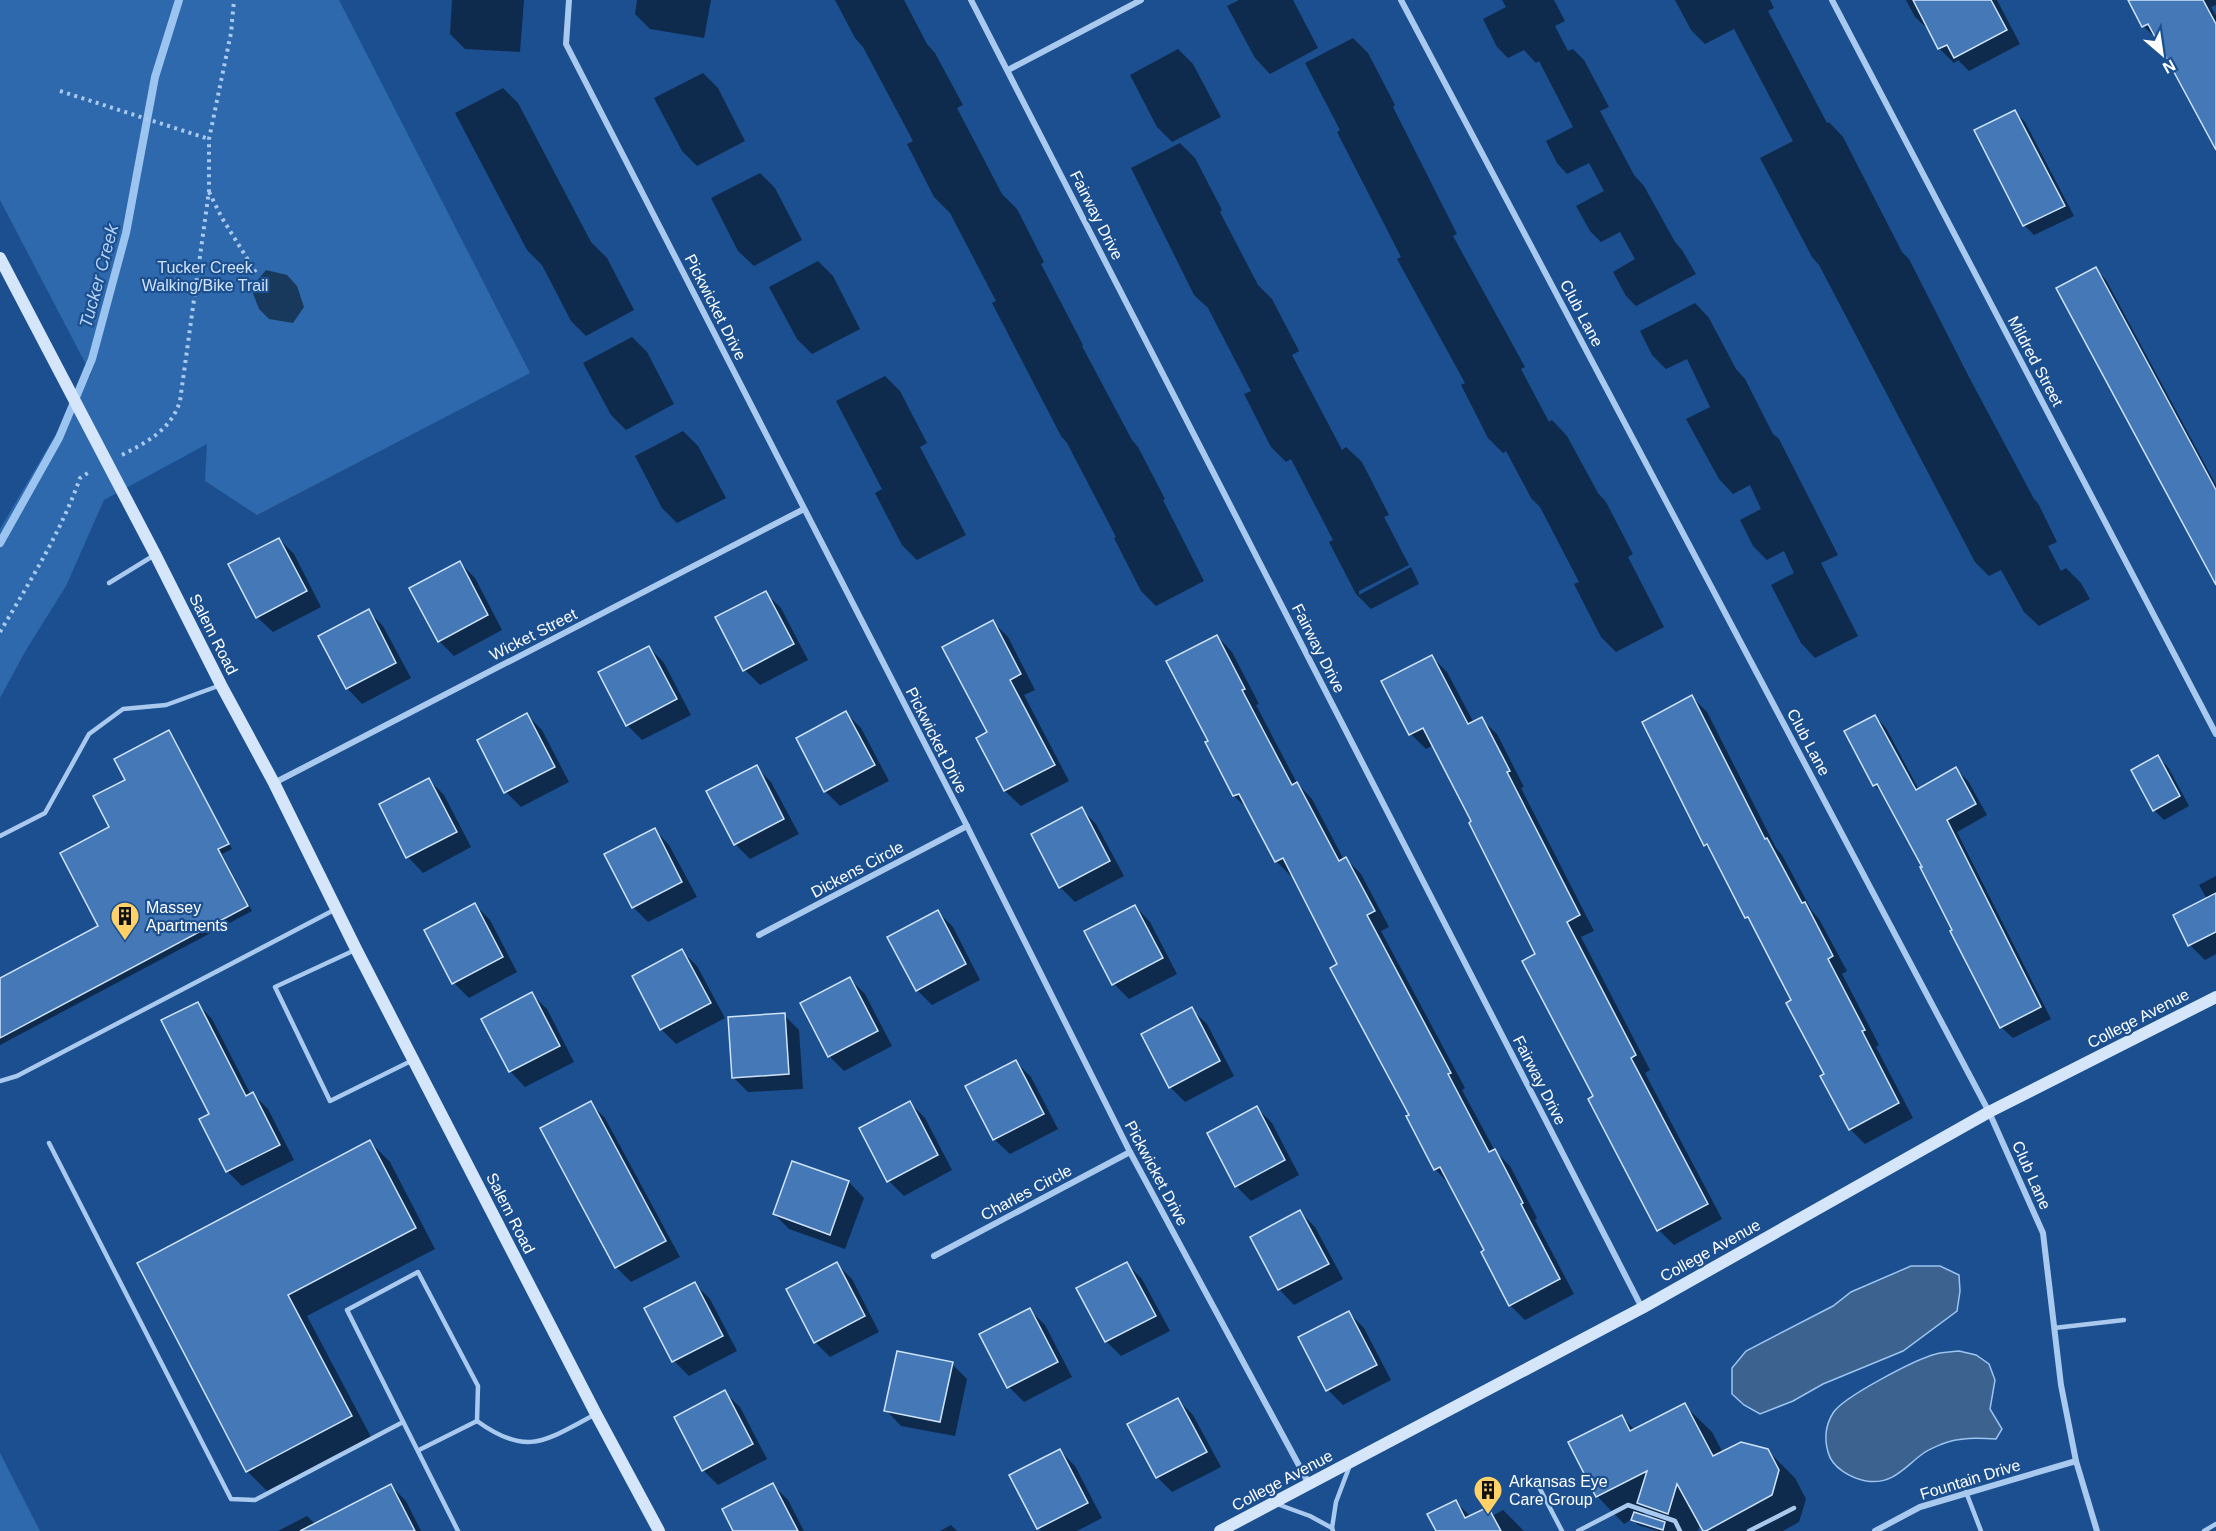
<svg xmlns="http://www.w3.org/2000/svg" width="2216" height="1531" font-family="Helvetica,sans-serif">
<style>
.green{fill:#2e69ad}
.water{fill:#3c6290;stroke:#9cc4f0;stroke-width:1.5}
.shadow{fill:#0007;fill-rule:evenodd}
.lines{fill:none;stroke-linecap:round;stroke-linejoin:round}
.stream{stroke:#9cc4f0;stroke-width:8}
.building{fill:#4478b7;stroke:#cfe3fa;stroke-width:1.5}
.path{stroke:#a9c9ee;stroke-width:4;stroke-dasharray:3 4.5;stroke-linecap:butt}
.lane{stroke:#a9c9ee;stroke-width:4.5}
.street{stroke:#a9c9ee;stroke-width:6}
.secondary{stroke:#d6e6fa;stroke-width:12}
.labels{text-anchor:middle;stroke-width:4.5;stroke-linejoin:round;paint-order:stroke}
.street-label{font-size:16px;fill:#fff;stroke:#1b4f8f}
.park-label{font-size:16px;fill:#cfe3fa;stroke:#1b4f8f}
.poi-label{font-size:16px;fill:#fff;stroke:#1b4f8f;text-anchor:start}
.water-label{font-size:18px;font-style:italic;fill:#b5d3f5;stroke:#1b4f8f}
</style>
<rect width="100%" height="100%" fill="#1b4f8f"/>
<g class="green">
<polygon points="0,0 339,0 530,373 257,515 205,481 207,444 104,500 66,586 26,650 0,698 0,529 91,374 0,200"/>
<polygon points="0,1453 40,1531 0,1531"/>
</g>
<g class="water">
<polygon points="1911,1266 1940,1266 1959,1275 1960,1291 1957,1311 1903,1351 1823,1384 1793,1401 1760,1414 1744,1405 1732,1394 1732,1368 1746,1351 1833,1306 1851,1292"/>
<path d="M1959,1351L1976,1355L1989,1364L1995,1380L1990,1409L2002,1429L1996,1439C1979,1438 1959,1437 1942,1444C1935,1447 1927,1450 1921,1455C1904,1468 1892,1485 1866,1481C1851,1478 1832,1468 1828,1452C1824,1438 1825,1426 1833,1413C1843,1397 1916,1359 1936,1354C1943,1352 1951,1352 1959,1351Z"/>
</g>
<g class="shadow">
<polygon points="452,0 524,0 520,52 465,49 450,34"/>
<polygon points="637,0 711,0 704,38 650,29 635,14"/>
<polygon points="835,0 904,0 927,44 935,53 963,105 957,108 1002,194 1017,209 1044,262 1041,264 1083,345 1082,346 1132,440 1138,447 1165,499 1163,500 1204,581 1156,606 1141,591 1114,538 1116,537 1067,443 1061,436 992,303 996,301 950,213 934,197 907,144 913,141 863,47 855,38"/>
<polygon points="1239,0 1293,0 1318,48 1270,74 1255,58 1227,6"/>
<polygon points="1502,0 1554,0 1565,21 1555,26 1568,51 1573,49 1584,60 1609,107 1600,111 1634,175 1644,186 1675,242 1682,250 1696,274 1636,306 1626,296 1613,272 1635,259 1620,232 1601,242 1590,231 1576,206 1604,191 1589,163 1567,174 1557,163 1546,141 1573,127 1539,61 1536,63 1524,50 1508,58 1497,47 1483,19 1506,7"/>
<polygon points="1675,0 1770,0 1774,8 1768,11 1827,123 1829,122 1843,137 1902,252 1909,259 1969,377 2034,499 2038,503 2057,542 2048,546 2061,571 2066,568 2081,583 2090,599 2039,626 2024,612 2001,570 1989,576 1975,562 1819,265 1812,257 1760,158 1793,141 1734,29 1705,44 1691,30"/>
<polygon points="1906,0 1997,0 2020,44 1969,71 1958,60 1954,63 1939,48 1930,31 1915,17"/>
<polygon points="2130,0 2216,0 2216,5 2211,7 2216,16 2216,138 2157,36 2155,37 2143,26"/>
<polygon points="1353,38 1368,53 1395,105 1393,107 1457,234 1453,236 1525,367 1521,369 1549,422 1552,420 1567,436 1598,493 1606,502 1633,554 1628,557 1664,627 1616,652 1601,637 1574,584 1579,582 1540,507 1531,498 1506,451 1503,453 1488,438 1461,385 1465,383 1397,259 1401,257 1337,132 1340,130 1305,63"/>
<polygon points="1178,49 1193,64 1221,117 1172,142 1157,127 1130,75"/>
<polygon points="703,73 718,88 745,141 697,166 682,151 654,98"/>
<polygon points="503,88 518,103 591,242 607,258 634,310 586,336 571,321 542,265 527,250 455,113"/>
<polygon points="2015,112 2025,122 2074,216 2034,235 2024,225"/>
<polygon points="1180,143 1195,158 1222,210 1220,212 1258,285 1272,299 1299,351 1292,355 1342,450 1346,447 1362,462 1389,515 1384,517 1409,565 1359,591 1359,595 1411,567 1419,584 1371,609 1356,594 1329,542 1333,540 1291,459 1286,462 1271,447 1244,394 1251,391 1208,308 1194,295 1131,168"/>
<polygon points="760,173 775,188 802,240 754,266 738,251 711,198"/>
<polygon points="818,261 833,276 860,329 812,354 797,339 769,287"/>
<polygon points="2096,269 2106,280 2216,485 2216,583"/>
<polygon points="266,270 287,275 297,286 304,307 293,323 269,319 259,309 251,288"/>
<polygon points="1695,303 1709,318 1736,369 1745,379 1773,434 1779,439 1838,555 1821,563 1858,636 1815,658 1801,643 1771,585 1794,573 1784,551 1767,560 1753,546 1740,520 1761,509 1750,485 1733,494 1719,479 1686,419 1710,407 1687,359 1666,369 1652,355 1640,331"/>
<polygon points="632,337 647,352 674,404 626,430 611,415 583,363"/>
<polygon points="885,376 900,391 927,443 920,447 966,535 917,560 902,545 875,493 882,489 836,401"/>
<polygon points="683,431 698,446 726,498 677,523 662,508 635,456"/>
<polygon points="279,539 294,554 321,607 273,632 257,617"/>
<polygon points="460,563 475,578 502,630 454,656 439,641"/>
<polygon points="765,593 781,608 808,660 760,685 745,670"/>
<polygon points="368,611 383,626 411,678 362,704 347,688 320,636"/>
<polygon points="993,622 1008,637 1035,690 1024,695 1069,781 1021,806 1005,791 978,738 989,733"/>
<polygon points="1217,636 1232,652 1259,704 1256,705 1297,783 1312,799 1344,860 1346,859 1361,874 1389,927 1381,931 1465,1088 1462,1090 1495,1151 1510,1166 1537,1218 1535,1220 1574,1294 1525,1320 1510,1305 1486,1251 1450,1185 1435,1169 1408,1117 1411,1115 1339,965 1293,875 1291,876 1276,861 1250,811 1234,796 1207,743 1210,742"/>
<polygon points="649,647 664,663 691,715 642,740 627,725"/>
<polygon points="1432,657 1447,672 1474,723 1481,719 1497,734 1524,787 1521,788 1594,931 1581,937 1650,1070 1645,1073 1722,1219 1674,1245 1659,1230 1595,1097 1537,955 1473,822 1433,745 1426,749 1411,734 1383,682"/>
<polygon points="1692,697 1707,712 1776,848 1782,855 1812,911 1819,919 1847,971 1842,974 1879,1045 1876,1047 1913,1118 1865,1144 1850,1129 1793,1001 1754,925 1746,917 1712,851 1705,845"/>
<polygon points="846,713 861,728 889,781 840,806 825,791"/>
<polygon points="527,715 542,730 569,782 521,807 506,792 479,740"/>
<polygon points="1875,716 1886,728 1919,790 1956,769 1968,781 1987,815 1957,832 2051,1019 2013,1038 2001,1027 1924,867 1884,795 1874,785"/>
<polygon points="168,731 173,736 232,849 222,854 252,911 0,1045 0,980 100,926 111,828 127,781"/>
<polygon points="2158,757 2168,767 2189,806 2164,820 2154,810"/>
<polygon points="756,767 771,782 799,834 750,859 735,844"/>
<polygon points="429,780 444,795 471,847 423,873 408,857 381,805"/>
<polygon points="1081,809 1096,824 1124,876 1075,902 1060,887"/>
<polygon points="654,829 669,845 697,897 648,922 633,907"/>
<polygon points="2216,876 2216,954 2205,960 2190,945 2207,899 2199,885"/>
<polygon points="475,905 490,920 517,972 469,998 454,983"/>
<polygon points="1135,906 1150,922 1177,974 1129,999 1114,984 1086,932"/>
<polygon points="938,912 953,927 980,980 932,1005 917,990"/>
<polygon points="682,951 697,966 725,1018 676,1044 661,1029"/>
<polygon points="850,979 865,994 892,1046 844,1071 829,1056"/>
<polygon points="531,994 547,1009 574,1062 525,1087 510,1071 483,1020"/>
<polygon points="197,1003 212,1019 251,1095 253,1094 268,1109 294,1160 242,1186 227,1171 211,1115"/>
<polygon points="1191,1009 1207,1024 1234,1076 1185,1102 1170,1087"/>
<polygon points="784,1015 799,1030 803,1089 748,1092 733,1077"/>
<polygon points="1016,1062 1031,1077 1058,1129 1010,1154 994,1139"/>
<polygon points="590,1103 605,1118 680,1257 631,1282 616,1267"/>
<polygon points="910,1103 925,1118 952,1170 904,1196 889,1181"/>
<polygon points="1257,1108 1272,1123 1299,1175 1251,1201 1236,1186"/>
<polygon points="370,1142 390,1162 435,1249 307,1316 371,1437 267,1491 247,1471 139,1264"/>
<polygon points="793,1163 849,1182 864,1198 845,1249 789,1229 774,1214"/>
<polygon points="1300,1212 1315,1227 1343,1279 1294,1305 1279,1289"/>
<polygon points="837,1264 852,1279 879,1332 830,1357 815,1342"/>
<polygon points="1127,1264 1142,1279 1170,1331 1121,1356 1106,1341"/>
<polygon points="695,1284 710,1299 737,1351 689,1376 674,1361"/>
<polygon points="1030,1310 1045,1325 1072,1377 1024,1402 1009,1387"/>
<polygon points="1349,1313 1364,1328 1391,1380 1343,1405 1328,1390"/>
<polygon points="952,1364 967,1379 955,1436 901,1426 886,1410"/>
<polygon points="724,1392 740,1407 767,1459 718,1485 703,1470"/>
<polygon points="1178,1400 1193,1415 1221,1467 1172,1492 1157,1477"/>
<path d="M1684,1405L1712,1432L1723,1453L1767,1450L1795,1478L1806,1499L1799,1522L1783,1531H1704L1700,1523L1698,1531H1658L1638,1525L1632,1519L1624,1524L1597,1496L1621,1416L1635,1430ZM1647,1512L1657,1521L1640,1516Z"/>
<polygon points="1060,1451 1075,1466 1102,1518 1077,1531 1041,1531 1038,1528"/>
<polygon points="772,1484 788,1500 804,1531 735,1531"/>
<polygon points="390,1485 406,1501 421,1531 278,1531 307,1516 316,1525"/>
<polygon points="1456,1502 1471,1517 1488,1509 1494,1515 1503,1510 1524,1531 1438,1531"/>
<polygon points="951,1525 957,1531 940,1531"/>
</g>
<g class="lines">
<polyline class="stream" points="0,543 59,438 92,359 126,233 155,77 179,0"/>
</g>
<g class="building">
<polygon points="1913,0 1991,0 2007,30 1954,58 1947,45 1938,49"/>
<polygon points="2128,0 2203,0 2216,24 2216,150 2148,24 2142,27"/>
<polygon points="2015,110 2065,206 2023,226 1974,130"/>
<polygon points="2096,267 2216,490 2216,585 2056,288"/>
<polygon points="279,538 307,591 256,618 228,564"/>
<polygon points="460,561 488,615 438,642 409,588"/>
<polygon points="766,591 794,644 743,671 715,617"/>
<polygon points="369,609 396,663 346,689 318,636"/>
<polygon points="993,620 1021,674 1010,680 1055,765 1004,791 976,738 987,732 942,647"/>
<polygon points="1217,635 1245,689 1242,690 1292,785 1297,782 1339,861 1346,857 1375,911 1367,915 1451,1073 1448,1074 1489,1152 1495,1149 1523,1203 1521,1204 1560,1279 1509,1306 1481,1252 1484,1250 1440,1167 1434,1170 1406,1116 1409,1115 1330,968 1337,964 1283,858 1275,862 1239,794 1233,796 1205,742 1208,741 1166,661"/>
<polygon points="649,646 677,699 626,726 598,672"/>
<polygon points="1432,655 1468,724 1482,717 1510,771 1507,772 1580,915 1567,922 1636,1055 1631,1058 1708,1204 1657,1231 1588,1099 1593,1096 1522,961 1535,954 1469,823 1471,821 1423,728 1409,735 1381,681"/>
<polygon points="1692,695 1765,839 1767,838 1802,903 1805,902 1833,956 1828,959 1865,1030 1862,1031 1899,1103 1849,1130 1820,1076 1824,1074 1786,1003 1791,1000 1748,917 1745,918 1707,844 1704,846 1642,722"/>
<polygon points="846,711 875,765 824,792 796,738"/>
<polygon points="527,713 555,767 504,793 477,740"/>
<polygon points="1875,715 1916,790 1956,767 1976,804 1947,820 2041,1007 2000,1028 1950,931 1952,930 1920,867 1922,867 1877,784 1873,786 1844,731"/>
<polygon points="169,730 229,844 218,849 248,906 0,1038 0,978 98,926 60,853 109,827 93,796 125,780 114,759"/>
<polygon points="2158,755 2180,796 2153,811 2131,770"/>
<polygon points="757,765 784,819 734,845 706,791"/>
<polygon points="429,778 457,832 406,858 379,804"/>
<polygon points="1082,807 1110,861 1059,888 1031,834"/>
<polygon points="655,828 682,882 632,908 604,854"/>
<polygon points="2216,893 2216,932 2188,946 2173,915"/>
<polygon points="475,903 503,957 452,984 424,930"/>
<polygon points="1135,905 1163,958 1112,985 1084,931"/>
<polygon points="938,910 966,964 916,991 887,937"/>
<polygon points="682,949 711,1003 660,1030 632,976"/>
<polygon points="850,977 878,1031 828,1057 800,1003"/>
<polygon points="532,992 560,1046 509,1072 481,1019"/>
<polygon points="198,1002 246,1096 253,1092 280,1145 226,1172 199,1119 209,1114 161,1020"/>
<polygon points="1192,1007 1220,1061 1169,1088 1141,1034"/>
<polygon points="785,1013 789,1074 732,1078 728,1017"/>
<polygon points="1016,1060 1044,1114 993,1140 965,1086"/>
<polygon points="591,1101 666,1241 615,1268 540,1128"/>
<polygon points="910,1101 938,1155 887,1182 859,1128"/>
<polygon points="1257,1106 1285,1160 1235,1187 1207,1133"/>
<polygon points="370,1140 416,1228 288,1295 352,1416 246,1472 137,1263"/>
<polygon points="792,1161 849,1181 830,1235 773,1214"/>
<polygon points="1300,1210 1329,1264 1278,1290 1250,1237"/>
<polygon points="837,1262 865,1316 814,1343 786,1289"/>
<polygon points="1127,1262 1156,1316 1105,1342 1076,1288"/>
<polygon points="695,1282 723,1336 672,1362 644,1308"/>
<polygon points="1030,1308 1058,1362 1007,1388 979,1334"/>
<polygon points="1349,1311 1377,1365 1326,1391 1298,1337"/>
<polygon points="897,1351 953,1362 940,1422 884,1411"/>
<polygon points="725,1390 753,1444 702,1471 674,1417"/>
<polygon points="1178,1398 1207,1452 1156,1478 1127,1424"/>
<polygon points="1685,1403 1713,1456 1741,1442 1768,1449 1779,1470 1772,1495 1706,1531 1703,1531 1677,1484 1668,1514 1637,1503 1647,1471 1596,1497 1568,1442 1622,1415 1630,1431"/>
<polygon points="1060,1449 1088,1503 1037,1529 1009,1475"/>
<polygon points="773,1483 798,1531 733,1531 722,1509"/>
<polygon points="391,1484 415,1531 300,1531"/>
<polygon points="1456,1500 1465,1518 1488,1507 1501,1531 1436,1531 1427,1514"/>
<polygon points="1634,1512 1665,1522 1663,1530 1631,1520"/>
</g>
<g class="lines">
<g class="path">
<polyline points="60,91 209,139"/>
<polyline points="209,192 222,218 258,276"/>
<path d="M122,455C147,442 171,430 180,401L209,191V139L231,33L234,0"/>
<path d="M0,632C29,583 61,532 80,478L91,471"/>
</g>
<g class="lane">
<polyline points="109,583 153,556"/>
<polyline points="0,836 45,813 89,734 123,709 166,705 221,685"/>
<polyline points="355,950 275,987 330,1101 411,1061"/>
<polyline points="0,1081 17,1076 334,910"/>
<polyline points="49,1143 231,1499 255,1500 403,1422"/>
<polyline points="2054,1328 2124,1320"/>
<path d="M419,1450L477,1421C528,1458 546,1440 596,1414"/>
<polyline points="1539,1487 1562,1531"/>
<polyline points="1966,1492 1981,1531"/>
<polyline points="1277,1504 1310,1516 1332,1528 1333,1531"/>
<polyline points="1332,1528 1336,1502 1350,1465"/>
<polyline points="458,1531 347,1310 418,1272 478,1386 477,1421"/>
<polyline points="1578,1531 1628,1505 1675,1521 1680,1531"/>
<polyline points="1749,1531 1794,1508"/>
<polyline points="2204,1531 2216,1524"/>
</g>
<g class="street">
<polyline points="569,0 566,44 967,826 1130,1152 1309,1484"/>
<polyline points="971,0 1642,1308"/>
<polyline points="1401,0 1989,1112 2043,1233 2061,1385 2076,1461 2097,1531"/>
<polyline points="1832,0 2216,734"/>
<polyline points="1008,70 1141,0"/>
<polyline points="274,783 804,509"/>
<polyline points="759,935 967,826"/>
<polyline points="934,1256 1130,1152"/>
<polyline points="1875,1531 1920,1507 2076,1461"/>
</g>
<g class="secondary">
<polyline points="0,258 155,554 221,685 274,783 356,949 596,1414 659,1531"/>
<polyline points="1220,1531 1642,1308 1989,1112 2216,997"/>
</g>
</g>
<defs>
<g id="building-pin" transform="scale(1.5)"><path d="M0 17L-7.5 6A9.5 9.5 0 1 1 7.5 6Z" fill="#ffd166" stroke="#1b4f8f"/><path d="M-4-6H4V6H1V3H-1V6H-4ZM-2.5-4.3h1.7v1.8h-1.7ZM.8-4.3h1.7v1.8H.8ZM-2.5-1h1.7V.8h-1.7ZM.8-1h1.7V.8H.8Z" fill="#111"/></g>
</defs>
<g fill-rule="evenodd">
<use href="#building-pin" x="125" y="916"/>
<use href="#building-pin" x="1488" y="1490"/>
</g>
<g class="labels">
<g class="street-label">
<text transform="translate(1097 215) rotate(63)" y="6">Fairway Drive</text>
<text transform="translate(716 307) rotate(63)" y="6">Pickwicket Drive</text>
<text transform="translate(1582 313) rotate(62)" y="6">Club Lane</text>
<text transform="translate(2036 361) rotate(62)" y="6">Mildred Street</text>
<text transform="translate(214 634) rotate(63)" y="6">Salem Road</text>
<text transform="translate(533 634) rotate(-27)" y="6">Wicket Street</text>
<text transform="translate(1319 648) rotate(63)" y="6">Fairway Drive</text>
<text transform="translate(937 740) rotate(63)" y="6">Pickwicket Drive</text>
<text transform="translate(1809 742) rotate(62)" y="6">Club Lane</text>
<text transform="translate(857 869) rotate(-28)" y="6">Dickens Circle</text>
<text transform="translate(2138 1018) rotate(-27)" y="6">College Avenue</text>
<text transform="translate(1540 1080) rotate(63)" y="6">Fairway Drive</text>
<text transform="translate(1157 1173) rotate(62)" y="6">Pickwicket Drive</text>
<text transform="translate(2032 1175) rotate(66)" y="6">Club Lane</text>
<text transform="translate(1026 1192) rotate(-28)" y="6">Charles Circle</text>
<text transform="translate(511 1213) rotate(63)" y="6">Salem Road</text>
<text transform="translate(1710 1250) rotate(-29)" y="6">College Avenue</text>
<text transform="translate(1970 1479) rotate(-17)" y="6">Fountain Drive</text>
<text transform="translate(1282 1480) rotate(-28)" y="6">College Avenue</text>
</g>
<g class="park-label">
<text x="205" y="273">Tucker Creek<tspan x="205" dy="18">Walking/Bike Trail</tspan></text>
</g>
<g class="poi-label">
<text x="146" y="913">Massey<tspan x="146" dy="18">Apartments</tspan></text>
<text x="1509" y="1487">Arkansas Eye<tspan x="1509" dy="18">Care Group</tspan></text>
</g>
<g class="water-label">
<text transform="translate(99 276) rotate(-75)" y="6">Tucker Creek</text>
</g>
</g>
<g transform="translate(2162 54) rotate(151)" stroke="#1b4f8f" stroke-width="4.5" paint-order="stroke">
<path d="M0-4.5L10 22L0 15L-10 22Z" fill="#ffffff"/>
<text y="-9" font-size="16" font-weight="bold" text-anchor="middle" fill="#ffffff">N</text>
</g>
</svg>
